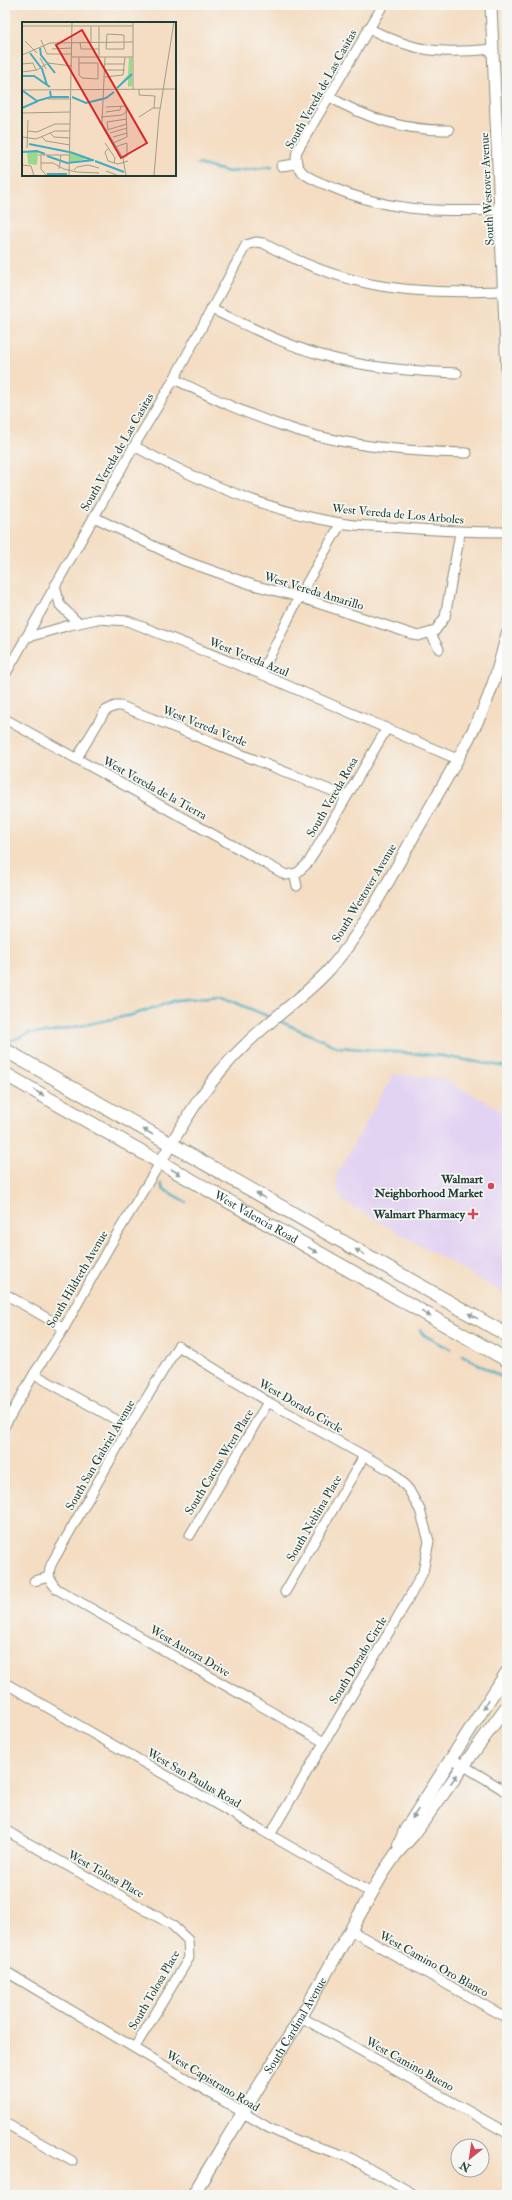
<svg xmlns="http://www.w3.org/2000/svg" width="512" height="2200" font-family="'IM FELL Double Pica',serif">
<style>
.built{fill:#e3d3f2}
.lines{fill:none;stroke-linecap:round;stroke-linejoin:round}
.stream{stroke:#43acc3;stroke-width:2.5}
.minor-casing{stroke:#8a8d7b;stroke-width:11}
.tertiary-casing{stroke:#8a8d7b;stroke-width:13}
.secondary-casing{stroke:#8a8d7b;stroke-width:14}
.primary-casing{stroke:#8a8d7b;stroke-width:15}
.minor{stroke:#fff;stroke-width:9}
.tertiary{stroke:#fff;stroke-width:11}
.secondary{stroke:#fff;stroke-width:12}
.primary{stroke:#fff;stroke-width:13}
.oneway{fill:#8f9e9a}
.poi-dot{fill:#d1495b;stroke:#f6f6f2;stroke-width:1.5}
.labels{text-anchor:middle;stroke-width:3.5;stroke-linejoin:round;paint-order:stroke}
.street-label{font-size:12px;fill:#1f3d34;stroke:#f6f6f2}
.poi-label{font-size:12px;font-weight:bold;fill:#1f3d34;stroke:#f6f6f2;text-anchor:end}
.inset-river{fill:none;stroke:#43acc3;stroke-width:2}
.inset-road{fill:none;stroke:#9f9d89;stroke-width:1}
.view{fill:#d62828;fill-opacity:0.15;stroke:#d62828;stroke-width:2}
.inset-edge{fill:none;stroke:#1f3d34;stroke-width:2}
</style>
<rect width="100%" height="100%" fill="#f6f6f2"/>
<filter id="ink" filterUnits="userSpaceOnUse"><feTurbulence type="fractalNoise" baseFrequency=".025" numOctaves="2"/><feDisplacementMap in="SourceGraphic" scale="8" xChannelSelector="R" yChannelSelector="G"/><feConvolveMatrix kernelMatrix="1 2 1 2 8 2 1 2 1" color-interpolation-filters="sRGB"/></filter>
<filter id="wash" filterUnits="userSpaceOnUse"><feTurbulence type="fractalNoise" baseFrequency=".012" numOctaves="4" result="noise"/><feDisplacementMap in="SourceGraphic" scale="16" xChannelSelector="R" yChannelSelector="G"/><feGaussianBlur stdDeviation="0.9" result="paint"/><feColorMatrix in="noise" values="0 0 0 0 0 0 0 0 0 0 0 0 0 0 0 0 0 1.4 0 .05"/><feComposite in="paint" operator="in"/></filter>
<g filter="url(#wash)">
<rect width="100%" height="100%" fill="#f4ddc2"/>
<polygon class="built" points="393,1074 441,1078 505,1112 507,1110 507,1295 343,1201 337,1189 336,1176"/>
<g class="lines">
<g class="stream">
<polyline points="198,164 229,172 272,167"/>
<polyline points="5,644 8,643"/>
<polyline points="277,1020 338,1047 442,1056 507,1067"/>
<polyline points="5,1043 30,1033 46,1033 132,1015 177,1000 220,996 272,1018"/>
<polyline points="161,1184 163,1189 186,1202"/>
<polyline points="420,1330 424,1335 450,1349"/>
<polyline points="462,1355 507,1380"/>
</g>
</g>
</g>
<g filter="url(#ink)">
<g class="lines">
<g class="minor-casing">
<g id="minor">
<path d="M383,5L297,151C292,171 309,178 324,184C386,212 435,212 501,210"/>
<path d="M368,28C417,53 439,54 493,49"/>
<path d="M328,96C365,118 406,131 449,130"/>
<polyline points="281,166 296,164"/>
<path d="M211,309C246,325 281,343 318,354C363,368 411,371 457,373"/>
<path d="M174,379C209,396 243,413 280,425C340,446 404,452 467,453"/>
<path d="M134,446C198,481 267,511 340,523C356,526 373,526 389,527C428,530 467,532 507,532"/>
<polyline points="94,517 182,560 253,585 299,597 418,636 435,631 445,617 460,533"/>
<polyline points="55,585 60,605 78,623"/>
<polyline points="431,634 439,649"/>
<polyline points="25,638 70,625 97,619 128,621 261,674 457,759"/>
<polyline points="261,674 299,597 341,523"/>
<path d="M5,675L134,446L174,379L246,245L256,242L263,243C349,290 408,294 504,291"/>
<polyline points="5,719 286,875 297,873 308,863 387,728"/>
<polyline points="77,758 105,711 115,706 121,706 345,796"/>
<polyline points="294,874 297,886"/>
<polyline points="5,1294 64,1328"/>
<polyline points="34,1374 129,1427"/>
<polyline points="5,1425 34,1374 64,1328 109,1247 160,1163"/>
<polyline points="190,1535 268,1402"/>
<polyline points="34,1581 49,1577"/>
<polyline points="285,1592 364,1456"/>
<polyline points="5,1683 371,1893"/>
<polyline points="451,1758 507,1792"/>
<polyline points="5,1830 172,1925 188,1940 189,1958 135,2047"/>
<path d="M270,1835L410,1596L423,1572L429,1541L420,1510L409,1490L393,1472L268,1402L178,1346L129,1427L53,1561C47,1572 48,1580 57,1589L324,1742"/>
<polyline points="350,1930 507,2018"/>
<polyline points="5,1971 269,2128 295,2140 349,2157 415,2195"/>
<polyline points="301,2017 507,2133"/>
<polyline points="5,2123 72,2161"/>
</g>
</g>
<g class="tertiary-casing">
<g id="tertiary">
<polyline points="491,5 507,371"/>
<path d="M160,1163C186,1118 208,1080 246,1044C272,1018 303,998 328,971C362,933 386,885 411,841C434,799 461,757 481,714C493,689 500,661 507,634"/>
</g>
</g>
<g class="secondary-casing">
<g id="secondary">
<polyline points="399,1845 406,1829 507,1672"/>
<path id="s1" d="M193,2195L301,2017L383,1873L396,1854L414,1834L507,1706"/>
</g>
</g>
<g class="primary-casing">
<g id="primary">
<polyline points="5,1050 507,1335"/>
<path id="s2" d="M5,1074L507,1360"/>
</g>
</g>
<use href="#minor" class="minor"/>
<use href="#tertiary" class="tertiary"/>
<use href="#secondary" class="secondary"/>
<use href="#primary" class="primary"/>
</g>
<defs><path id="oneway-solid" d="M-6-.8H1V-3.2L6.5 0L1 3.2V.8H-6Z"/></defs>
<g class="oneway">
<use href="#oneway-solid" transform="translate(39 1093) rotate(30)"/>
<use href="#oneway-solid" transform="translate(148 1132) rotate(-150)"/>
<use href="#oneway-solid" transform="translate(176 1172) rotate(30)"/>
<use href="#oneway-solid" transform="translate(261 1196) rotate(-151)"/>
<use href="#oneway-solid" transform="translate(313 1250) rotate(30)"/>
<use href="#oneway-solid" transform="translate(360 1252) rotate(-151)"/>
<use href="#oneway-solid" transform="translate(426 1314) rotate(30)"/>
<use href="#oneway-solid" transform="translate(473 1316) rotate(-151)"/>
<use href="#oneway-solid" transform="translate(486 1705) rotate(123)"/>
<use href="#oneway-solid" transform="translate(454 1779) rotate(-53)"/>
<use href="#oneway-solid" transform="translate(415 1814) rotate(123)"/>
</g>
</g>
<g class="poi-dot">
<circle cx="491" cy="1186" r="4"/>
<path d="M471 1208h4v4h4v4h-4v4h-4v-4h-4v-4h4z"/>
</g>
<g class="labels">
<g class="street-label">
<text transform="translate(321 89) rotate(-61)" y="4">South Vereda de Las Casitas</text>
<text transform="translate(487 189) rotate(-93)" y="4">South Westover Avenue</text>
<text transform="translate(117 452) rotate(-60)" y="4">South Vereda de Las Casitas</text>
<text transform="translate(398 514) rotate(5)" y="4">West Vereda de Los Arboles</text>
<text transform="translate(314 591) rotate(17)" y="4">West Vereda Amarillo</text>
<text transform="translate(249 657) rotate(22)" y="4">West Vereda Azul</text>
<text transform="translate(205 726) rotate(22)" y="4">West Vereda Verde</text>
<text transform="translate(155 788) rotate(29)" y="4">West Vereda de la Tierra</text>
<text transform="translate(332 797) rotate(-60)" y="4">South Vereda Rosa</text>
<text transform="translate(364 893) rotate(-59)" y="4">South Westover Avenue</text>
<text dy="4" stroke="none"><textPath href="#s2" startOffset="289">West Valencia Road</textPath></text>
<text transform="translate(77 1279) rotate(-60)" y="4">South Hildreth Avenue</text>
<text transform="translate(301 1406) rotate(30)" y="4">West Dorado Circle</text>
<text transform="translate(100 1455) rotate(-60)" y="4">South San Gabriel Avenue</text>
<text transform="translate(219 1462) rotate(-59)" y="4">South Cactus Wren Place</text>
<text transform="translate(314 1518) rotate(-60)" y="4">South Neblina Place</text>
<text transform="translate(190 1651) rotate(30)" y="4">West Aurora Drive</text>
<text transform="translate(358 1660) rotate(-59)" y="4">South Dorado Circle</text>
<text transform="translate(194 1778) rotate(30)" y="4">West San Paulus Road</text>
<text transform="translate(106 1874) rotate(29)" y="4">West Tolosa Place</text>
<text transform="translate(434 1964) rotate(29)" y="4">West Camino Oro Blanco</text>
<text transform="translate(154 1990) rotate(-60)" y="4">South Tolosa Place</text>
<text dy="4" stroke="none"><textPath href="#s1" startOffset="198">South Cardinal Avenue</textPath></text>
<text transform="translate(410 2064) rotate(29)" y="4">West Camino Bueno</text>
<text transform="translate(213 2081) rotate(31)" y="4">West Capistrano Road</text>
</g>
<g class="poi-label">
<text x="483" y="1183">Walmart<tspan x="483" dy="14">Neighborhood Market</tspan></text>
<text x="465" y="1218">Walmart Pharmacy</text>
</g>
</g>
<g transform="translate(22 22)">
<rect width="154" height="154" fill="#f4ddc2"/>
<path d="M107,35L110,36V64L106,65V56L96,64L106,53ZM5,129H16L15,143L6,142ZM48,129L68,136L48,141Z" fill="#9ad88d"/>
<path class="inset-river" d="M18,26L19,33L33,51M8,31L20,47L25,63M0,54H12L28,65M95,66L110,52M1,69L15,79L29,75M28,69L29,75H47M50,75L64,81L84,76L92,70M0,86L16,79M7,122L47,130M0,130L15,129L23,132M48,130L70,138M25,134L45,141L72,138M73,139L102,150M25,152H45"/>
<path class="inset-road" d="M0,4H111M85,12L102,13V27H84ZM19,18L25,32H50M3,19L15,31M58,20L59,27H77M69,20V4M30,27L50,26M0,33L28,21L111,20M50,35H111M57,35V53L60,56L76,57V41M77,35V4M83,35L80,101L101,136L104,154M18,36L24,47M57,41H76M0,42L11,41L14,48M83,42H103M83,48H103M0,50L15,48L26,41L50,44M83,55L101,53L103,35M111,67V0M117,67V73L133,74L132,86M0,68L154,67M26,77H48M84,85L104,84M84,90L98,88L99,84M1,91L48,90M79,95L100,93L105,89M117,95L131,86H138M86,107L85,100L105,97M85,108L105,102M6,109L15,110L33,102H48M28,111L32,115L48,116M88,111L105,106M0,115L14,117L33,109H48M20,115L24,119L48,123M91,115L105,111M83,121L93,136L92,141M91,121L105,115L104,84M93,125L105,121M5,126L6,98M87,126L83,130L86,139L96,142L106,139M16,133H47M19,133V147L25,154M101,136L105,134V121M19,141H31L42,147L55,150L77,151M0,143L9,144L12,154M37,147L39,133M52,148L55,145L66,143L77,146M84,149L97,154M47,154L50,0M132,154L137,94L152,0"/>
<path class="view" d="M60,8L125,121L99,136L34,23Z"/>
<rect width="154" height="154" class="inset-edge"/>
</g>
<rect width="512" height="2200" fill="none" stroke="#f6f6f2" stroke-width="20"/>
<g transform="translate(470 2158) rotate(210)"><circle r="19" fill="#f6f6f2" stroke="#a0aca6"/>
<path d="M0-3L7 15L0 10L-7 15Z" fill="#d1495b"/>
<text y="-6" font-size="11" font-weight="bold" text-anchor="middle" fill="#1f3d34">N</text>
</g>
</svg>
